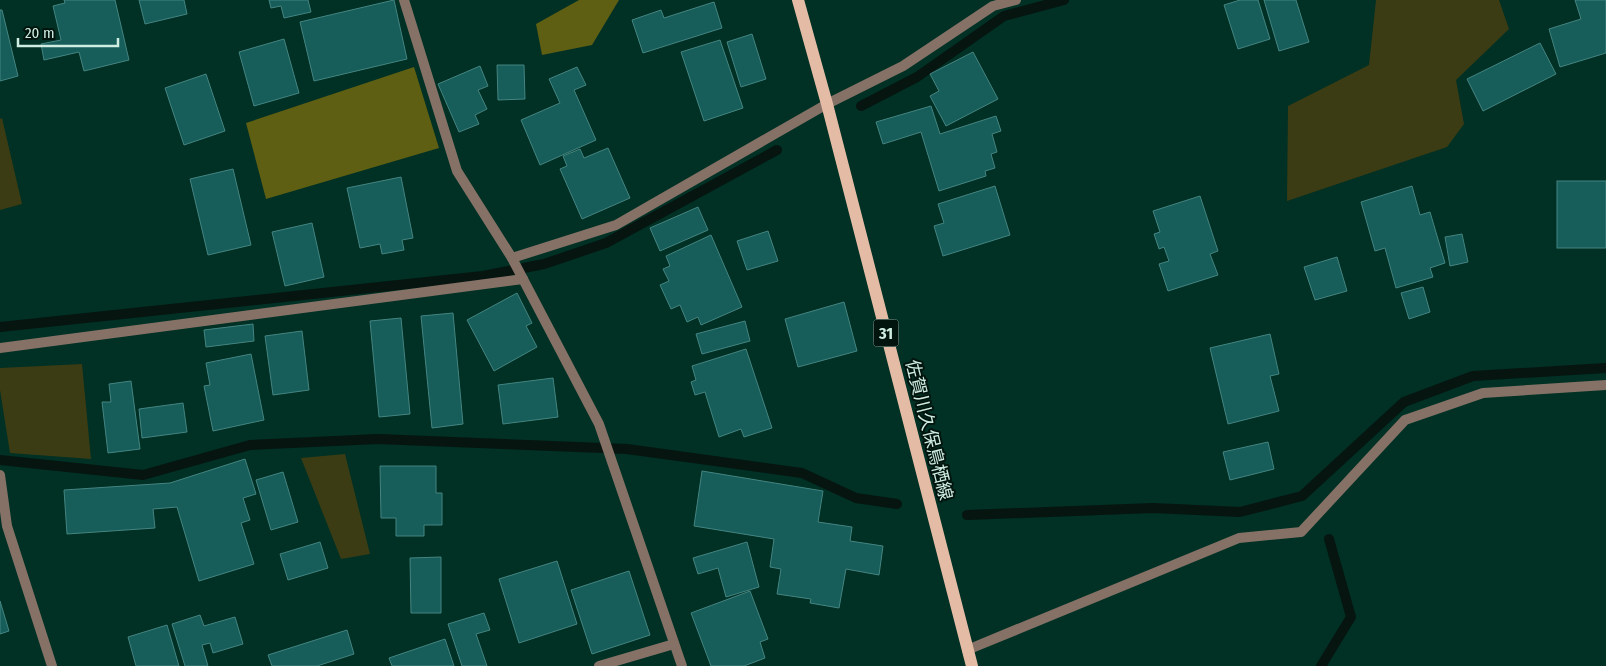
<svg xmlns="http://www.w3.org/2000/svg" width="1606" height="666" font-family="'Fira Sans Condensed','Noto Sans JP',sans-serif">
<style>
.green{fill:#3b3c14}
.forest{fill:#5e5f12}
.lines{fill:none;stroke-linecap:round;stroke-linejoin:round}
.stream{stroke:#061510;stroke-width:10}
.building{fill:#175d5a;stroke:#448581}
.minor{stroke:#857166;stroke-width:10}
.primary{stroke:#e4bba4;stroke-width:12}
.labels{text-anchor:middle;stroke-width:4;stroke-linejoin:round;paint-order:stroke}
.shield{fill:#01150e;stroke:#92aca2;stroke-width:1}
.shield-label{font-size:16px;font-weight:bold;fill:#d0ede2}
.street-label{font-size:18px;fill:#d0ede2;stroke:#01150e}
</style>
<rect width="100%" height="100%" fill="#013024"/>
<g class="green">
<polygon points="1376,0 1499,0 1509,29 1456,80 1464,124 1447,147 1287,201 1288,106 1369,65"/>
<polygon points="2,118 22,204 0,210 0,119"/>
<polygon points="82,364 91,459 10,453 0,390 0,368"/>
<polygon points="345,454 370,554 341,559 301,458"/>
</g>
<g class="forest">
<polygon points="579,0 619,0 592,45 542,55 536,24"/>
<polygon points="414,67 439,148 266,199 246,123"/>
</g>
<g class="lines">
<g class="stream">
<polyline points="861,106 917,77 1004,16 1064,0"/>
<polyline points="0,327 483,276 544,264 606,243 777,150"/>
<polyline points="0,460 143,475 250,445 378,439 627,449 802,473 856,498 897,504"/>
<polyline points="967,515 1153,508 1240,512 1302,496 1404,402 1473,376 1606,368"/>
<polyline points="1321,666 1351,617 1329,539"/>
</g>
</g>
<g class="building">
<polygon points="64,0 115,0 129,60 84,71 79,52 44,60 41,44 61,40 53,6 65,3"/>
<polygon points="139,0 184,0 187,14 145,24"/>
<polygon points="269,0 308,0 311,12 284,18 281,6 271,8"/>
<polygon points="394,0 407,59 314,81 300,22"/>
<polygon points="1240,0 1258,0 1270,39 1238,49 1224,5"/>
<polygon points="1264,0 1296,0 1309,42 1279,51"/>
<polygon points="1575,0 1606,0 1606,53 1560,67 1549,29 1581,19"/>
<polygon points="714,2 722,28 643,53 632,20 661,10 664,18"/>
<polygon points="0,10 2,10 18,76 0,81"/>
<polygon points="752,34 766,79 741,87 727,42"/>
<polygon points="284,39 299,93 254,106 239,52"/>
<polygon points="720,40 743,108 704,121 681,52"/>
<polygon points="1540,43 1556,74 1483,111 1467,79"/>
<polygon points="973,52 998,99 946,126 930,96 939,91 930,74"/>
<polygon points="497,65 524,65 525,99 498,100"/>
<polygon points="480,66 488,86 478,90 487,109 475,115 479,124 459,132 438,84"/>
<polygon points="577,67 586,85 574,90 596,140 540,165 521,120 560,103 549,79"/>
<polygon points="206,74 225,131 184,145 165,88"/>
<polygon points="931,106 940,134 996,116 1001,131 992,134 997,152 991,154 995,168 985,171 986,176 939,191 921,132 883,144 876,122"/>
<polygon points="608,148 630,198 582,219 560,169 567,166 563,156 580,149 584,158"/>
<polygon points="233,169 251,245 208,255 190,179"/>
<polygon points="401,177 413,238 402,240 404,250 382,254 380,244 360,248 347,188"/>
<rect x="1557" y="181" width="49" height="67"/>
<polygon points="995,186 1010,235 943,256 934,226 944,223 938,204"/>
<polygon points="1412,186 1420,215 1430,212 1445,263 1430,268 1433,277 1396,288 1385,248 1375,251 1361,202"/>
<polygon points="1200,196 1218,251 1210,254 1218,275 1168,291 1159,264 1169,261 1164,247 1159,249 1154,234 1160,232 1153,211"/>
<polygon points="698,207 708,230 660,251 650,228"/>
<polygon points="312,223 324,277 285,286 272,232"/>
<polygon points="768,231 778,261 747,270 737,241"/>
<polygon points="1462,234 1468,262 1450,266 1445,237"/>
<polygon points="711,235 742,307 701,325 698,317 687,322 680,305 671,309 660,285 669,281 663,269 670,266 666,256"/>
<polygon points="1337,257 1347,291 1315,300 1304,267"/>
<polygon points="1423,287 1430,312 1409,319 1401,293"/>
<polygon points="517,293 532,323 526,326 537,347 494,371 467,320"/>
<polygon points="844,302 857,351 798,367 785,319"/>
<polygon points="453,313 463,424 432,428 421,316"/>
<polygon points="401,318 410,414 379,417 370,321"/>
<polygon points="745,321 750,341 702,354 696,334"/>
<polygon points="253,324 254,341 206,347 204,330"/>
<polygon points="302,331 309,390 273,395 265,336"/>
<polygon points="1270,334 1279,374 1270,376 1279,411 1228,424 1210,348"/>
<polygon points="746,349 772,428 744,437 741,429 719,437 705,392 695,395 691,382 696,380 692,366"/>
<polygon points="251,354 264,420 213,431 204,386 210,385 206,363"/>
<polygon points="553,378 558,417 503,424 498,385"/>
<polygon points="131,381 140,449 108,453 102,402 111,402 109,384"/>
<polygon points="183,403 187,432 142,438 139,409"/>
<polygon points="1268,442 1274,469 1230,480 1223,452"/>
<polygon points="245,459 256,494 243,498 250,520 241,523 254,564 199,581 177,507 153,509 155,528 67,534 64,490 170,483"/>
<polygon points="380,466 436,466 436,493 442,493 442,525 424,525 424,536 396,536 396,518 381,518"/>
<polygon points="702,471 823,491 818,522 852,527 850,541 883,546 879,575 846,569 839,608 810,603 811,599 777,594 781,569 770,567 774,539 694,526"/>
<polygon points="283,472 298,522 271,530 256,480"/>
<polygon points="320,542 328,568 288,580 280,554"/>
<polygon points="747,542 759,587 726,597 718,568 698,574 693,558"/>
<polygon points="441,557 441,613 411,613 410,558"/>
<polygon points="557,561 577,624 519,643 499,579"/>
<polygon points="629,571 650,635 592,654 571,590"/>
<polygon points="750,591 768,639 760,642 765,658 744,666 711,666 691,613"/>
<polygon points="0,601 9,631 0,634"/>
<polygon points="484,613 490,630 476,634 487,666 462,666 448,624"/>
<polygon points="200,615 204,626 235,617 243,644 213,653 210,643 202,645 208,666 185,666 172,624"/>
<polygon points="167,625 179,666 136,666 128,637"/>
<polygon points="347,630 354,654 317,666 272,666 268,655"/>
<polygon points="445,639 454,666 392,666 389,658"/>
</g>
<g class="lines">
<g class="minor">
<polyline points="404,0 457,171 512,258 599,424 682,666"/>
<polyline points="512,258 616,225 827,104 903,66 993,6 1016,0"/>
<polyline points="0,348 523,279"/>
<polyline points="0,475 7,526 52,666"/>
<polyline points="967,650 1239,538 1301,532 1405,420 1483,393 1606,385"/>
<polyline points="599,666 674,644"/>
</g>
<polyline class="primary" points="798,0 827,104 972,666"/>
</g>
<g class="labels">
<rect class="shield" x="873.5" y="319.5" width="25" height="27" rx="4"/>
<g class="shield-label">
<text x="886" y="339">31</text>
</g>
<g class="street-label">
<text transform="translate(929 430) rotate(76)" y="6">佐賀川久保鳥栖線</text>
</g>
</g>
<path d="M18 38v8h100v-8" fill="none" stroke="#d0ede2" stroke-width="2.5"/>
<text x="25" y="38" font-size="15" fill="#d0ede2" stroke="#01150e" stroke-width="4" paint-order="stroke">20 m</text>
</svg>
